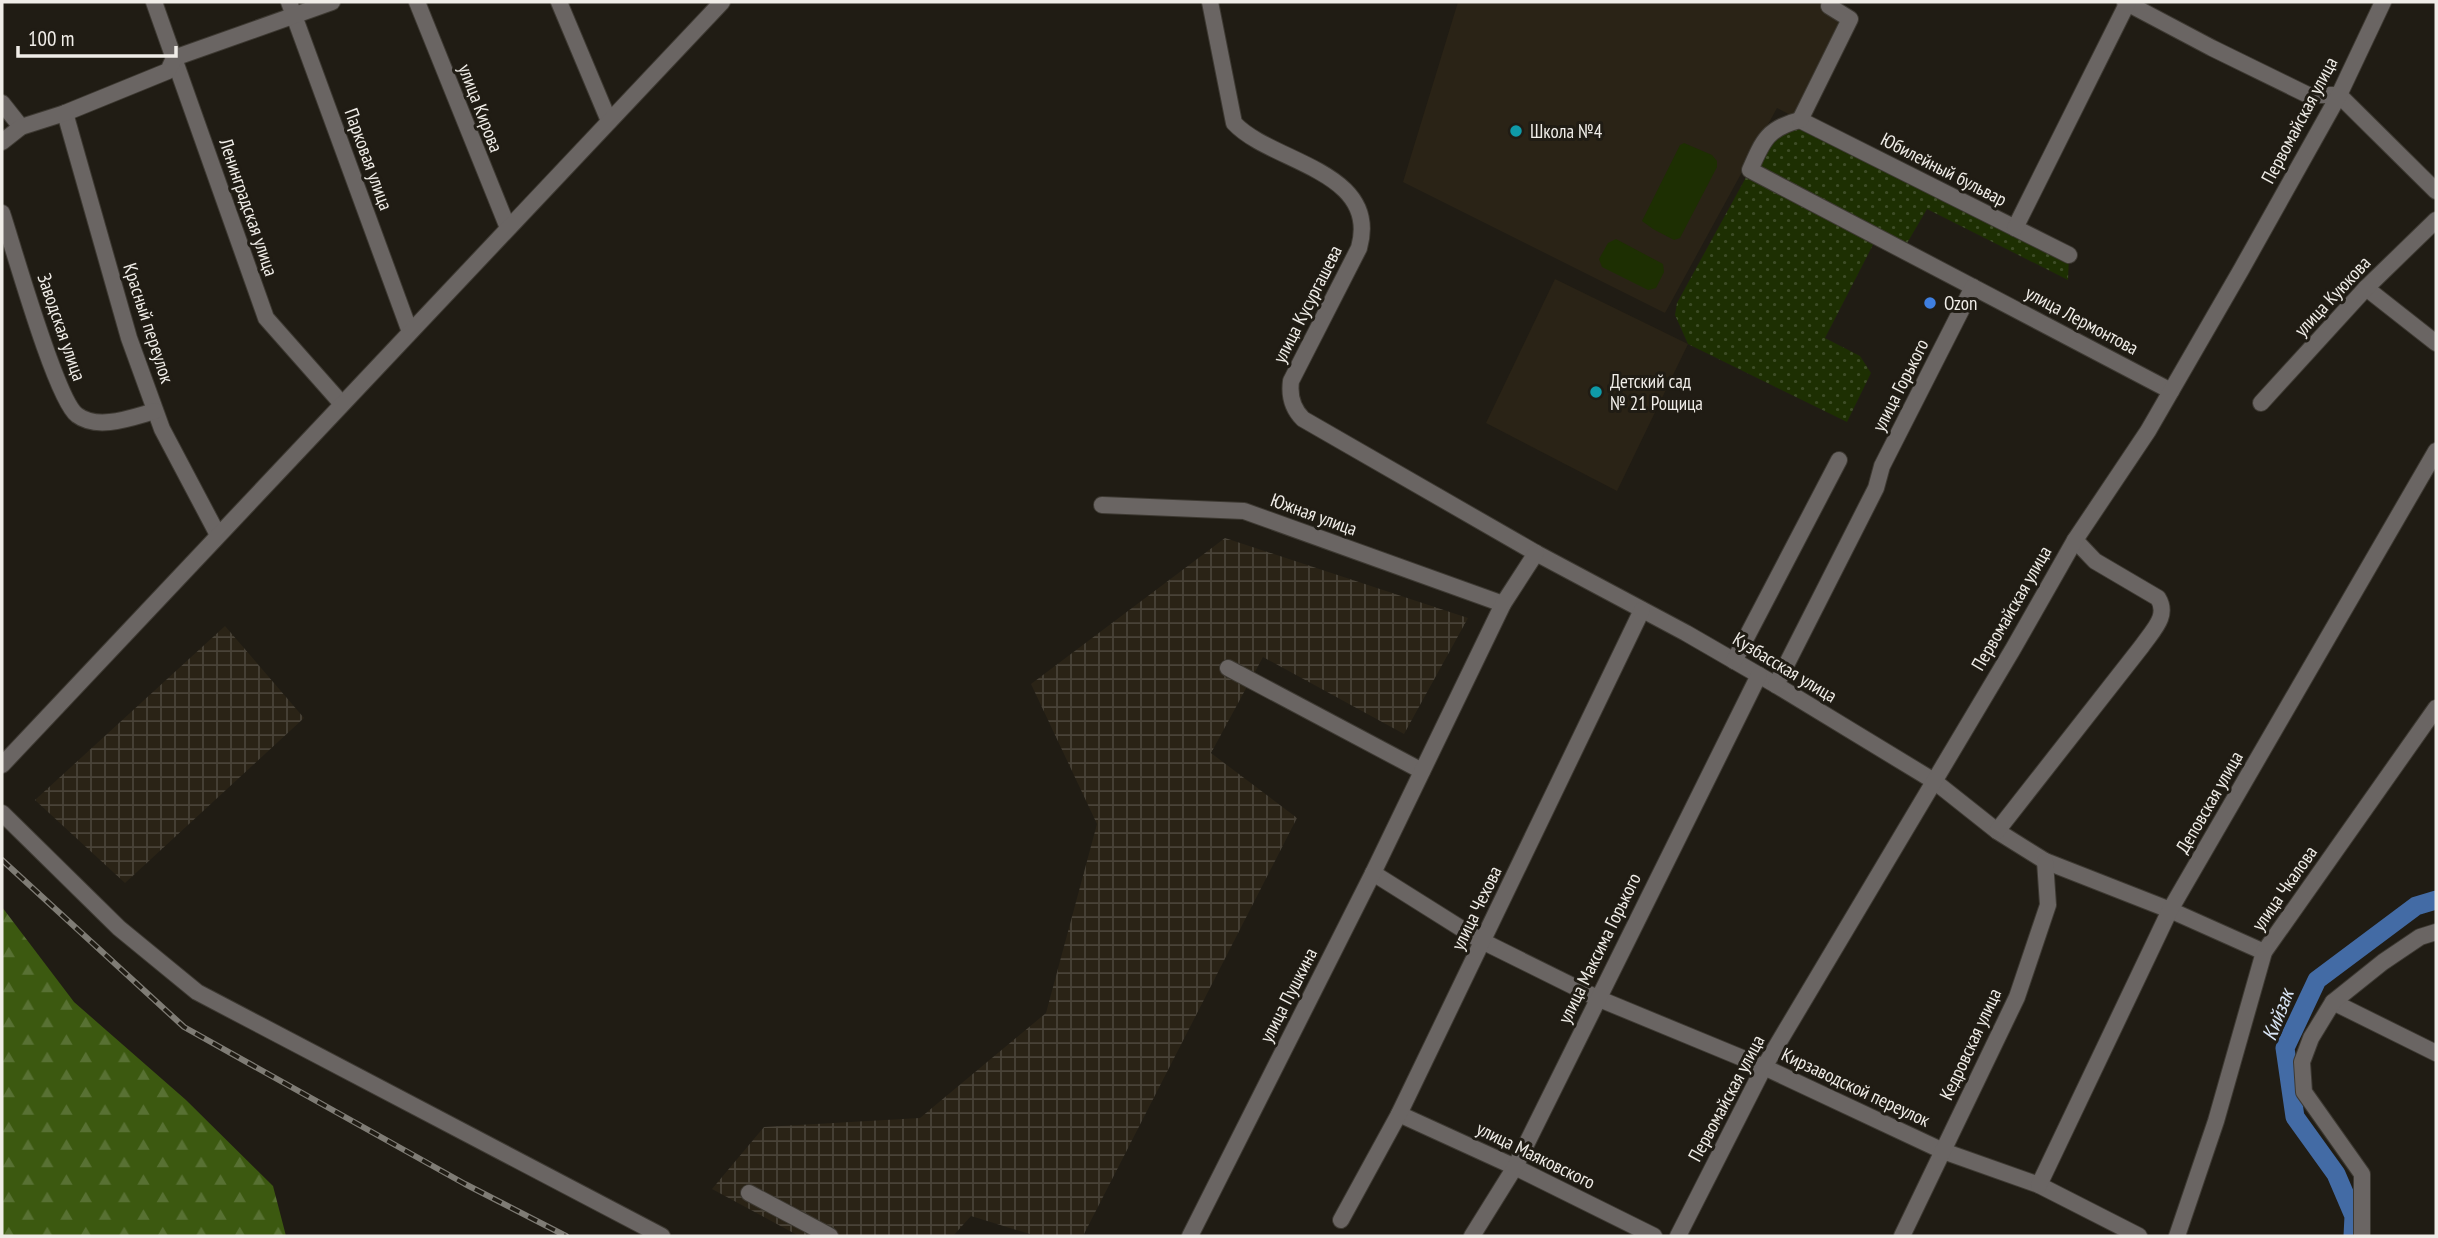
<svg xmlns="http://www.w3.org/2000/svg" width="2438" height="1238" font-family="'PT Sans Narrow',sans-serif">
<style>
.built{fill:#2a2316}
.industrial{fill:url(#industrial-grid)}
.grass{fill:url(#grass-dots)}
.forest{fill:url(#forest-firs)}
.garden{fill:#1d2f02}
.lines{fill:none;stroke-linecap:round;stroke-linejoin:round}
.river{stroke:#436ba5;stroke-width:19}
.minor-casing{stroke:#3d3932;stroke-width:18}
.minor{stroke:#6a6563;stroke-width:16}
.rail-casing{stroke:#7f7c75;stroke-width:6}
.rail{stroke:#201c14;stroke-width:3.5;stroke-dasharray:10;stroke-linecap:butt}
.culture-dot{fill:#0f9aa8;stroke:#201c14;stroke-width:2.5}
.shop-dot{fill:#3f7fe0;stroke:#201c14;stroke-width:2.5}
.labels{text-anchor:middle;stroke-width:6;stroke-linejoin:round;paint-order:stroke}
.street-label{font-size:19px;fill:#f0ede8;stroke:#201c14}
.poi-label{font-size:19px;fill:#f0ede8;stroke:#201c14;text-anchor:start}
.water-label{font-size:21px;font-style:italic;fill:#d9e5f6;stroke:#201c14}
</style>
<defs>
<pattern id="industrial-grid" width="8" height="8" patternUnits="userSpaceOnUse" patternTransform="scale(1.75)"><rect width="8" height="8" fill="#2a2316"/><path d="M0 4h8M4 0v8" fill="none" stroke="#494338"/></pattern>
<pattern id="grass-dots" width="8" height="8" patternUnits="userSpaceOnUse" patternTransform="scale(1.75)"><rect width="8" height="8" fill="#1d2f02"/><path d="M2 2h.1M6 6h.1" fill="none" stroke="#3e4d27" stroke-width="1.8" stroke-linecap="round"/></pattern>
<pattern id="forest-firs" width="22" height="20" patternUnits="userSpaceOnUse" patternTransform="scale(1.75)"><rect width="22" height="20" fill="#3c5910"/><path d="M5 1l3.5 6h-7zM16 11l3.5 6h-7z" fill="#587133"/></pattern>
</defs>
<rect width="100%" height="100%" fill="#201c14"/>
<g class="built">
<polygon points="1458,2 1831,2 1850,19 1800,120 1777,108 1665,313 1403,182"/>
<polygon points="1555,279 1688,344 1617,491 1486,423"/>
</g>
<g class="industrial">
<polygon points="1225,538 1468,618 1404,734 1263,657 1211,753 1297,818 1083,1236 1036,1236 971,1216 953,1236 799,1236 712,1189 764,1127 920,1118 1046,1013 1097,824 1031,684"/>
<polygon points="225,626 304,718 125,883 35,800"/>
</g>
<polygon class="grass" points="1800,120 2069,255 2068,280 1927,209 1903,250 1877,237 1825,338 1860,356 1871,373 1847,422 1688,344 1675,315 1677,303 1750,170 1763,140"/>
<polygon class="forest" points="2,907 74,1002 186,1100 273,1186 286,1236 2,1236"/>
<g class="garden">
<polygon points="1684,143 1712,155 1717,161 1717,167 1680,238 1674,240 1653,229 1642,221 1680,145"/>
<polygon points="1616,239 1663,264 1664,272 1656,288 1648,290 1602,267 1599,259 1608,243"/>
</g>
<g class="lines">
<polyline class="river" points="2353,1236 2354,1216 2336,1174 2295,1117 2285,1048 2317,980 2416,906 2436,900"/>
<g class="minor-casing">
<g id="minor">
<polyline points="154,2 266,318 342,404"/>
<polyline points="289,2 410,332"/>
<polyline points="417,2 508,228"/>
<polyline points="559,2 609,121"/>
<path d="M1210,2L1234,123C1271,163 1381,170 1359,248L1291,381C1289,396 1292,408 1303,419L1536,553L1686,633L1776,685L1934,781L1997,831L2045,861L2170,910L2264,952"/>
<polyline points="2125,2 2212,48 2308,95 2339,95 2436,191"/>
<polyline points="2,103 21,127"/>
<polyline points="65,113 129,338 162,429 218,535"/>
<path d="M1800,120C1768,128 1763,140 1750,170L2171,391"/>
<polyline points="1800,120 2069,255"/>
<polyline points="1800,120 1850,19 1829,6 1831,2"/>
<polyline points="2,142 21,127 65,113 168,71 174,58 332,2"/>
<path d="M2,213C13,246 56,400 77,415C98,431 133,417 155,411"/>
<polyline points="2015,228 2128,2"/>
<polyline points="2366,288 2436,343"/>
<polyline points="2261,403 2366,288 2436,220"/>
<polyline points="1102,505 1244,511 1503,604"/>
<polyline points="1734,661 1839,460"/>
<polyline points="1228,668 1422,771"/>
<polyline points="1776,685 1876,488 1882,466 1973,287"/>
<polyline points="2,765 722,2"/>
<polyline points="2,813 119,928 197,992 662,1236"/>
<path d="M1997,831L2142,646C2153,630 2169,616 2158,598L2095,561L2075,540"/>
<polyline points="1373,873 1478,939 1597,998 1764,1067 1943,1151 2039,1185 2139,1236"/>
<polyline points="2333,1002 2436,1053"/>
<polyline points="1399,1114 1515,1167 1654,1236"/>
<polyline points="2039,1185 2170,910 2436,451"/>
<polyline points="749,1193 830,1236"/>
<polyline points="1341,1220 1399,1114 1642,610"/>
<polyline points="1190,1236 1373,873 1503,604 1536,553"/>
<polyline points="1472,1236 1515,1167 1759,675"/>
<polyline points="1678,1236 1764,1067 2013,649 2075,540 2148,431 2241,270 2339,95 2383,2"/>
<polyline points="1902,1236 2017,997 2048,905 2045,861"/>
<polyline points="2177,1236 2216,1121 2264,952 2436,708"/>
<polyline points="2362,1236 2362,1174 2304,1092 2302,1062 2311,1038 2333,1002 2383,962 2420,937 2436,932"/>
</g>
</g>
<use href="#minor" class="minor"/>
<g class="rail-casing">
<polyline id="rail" points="2,860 184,1027 465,1184 566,1236"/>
</g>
<use href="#rail" class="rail"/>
</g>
<g class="culture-dot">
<circle cx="1516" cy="131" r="7"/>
<circle cx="1596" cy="392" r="7"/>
</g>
<circle class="shop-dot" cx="1930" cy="303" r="7"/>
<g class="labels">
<g class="street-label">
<text transform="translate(481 108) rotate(69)" y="7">улица Кирова</text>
<text transform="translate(2299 120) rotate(-62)" y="7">Первомайская улица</text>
<text transform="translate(369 159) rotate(70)" y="7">Парковая улица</text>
<text transform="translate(1944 169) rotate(27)" y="7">Юбилейный бульвар</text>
<text transform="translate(249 207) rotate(71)" y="7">Ленинградская улица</text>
<text transform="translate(2332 296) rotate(-47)" y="7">улица Куюкова</text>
<text transform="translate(1307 304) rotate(-63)" y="7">улица Кусургашева</text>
<text transform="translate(2082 320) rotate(28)" y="7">улица Лермонтова</text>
<text transform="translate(149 323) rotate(72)" y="7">Красный переулок</text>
<text transform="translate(62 327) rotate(71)" y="7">Заводская улица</text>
<text transform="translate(1900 385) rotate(-63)" y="7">улица Горького</text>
<text transform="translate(1314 514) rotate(20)" y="7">Южная улица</text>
<text transform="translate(2011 608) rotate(-60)" y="7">Первомайская улица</text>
<text transform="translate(1785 667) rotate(31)" y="7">Кузбасская улица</text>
<text transform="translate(2209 802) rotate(-60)" y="7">Деповская улица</text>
<text transform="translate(2284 888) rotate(-55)" y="7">улица Чкалова</text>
<text transform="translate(1476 908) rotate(-64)" y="7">улица Чехова</text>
<text transform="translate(1599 948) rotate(-64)" y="7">улица Максима Горького</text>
<text transform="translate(1288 995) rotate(-63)" y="7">улица Пушкина</text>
<text transform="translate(1970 1044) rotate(-65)" y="7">Кедровская улица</text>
<text transform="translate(1856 1087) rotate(25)" y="7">Кирзаводской переулок</text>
<text transform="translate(1726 1098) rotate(-62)" y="7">Первомайская улица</text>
<text transform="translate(1536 1155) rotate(26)" y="7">улица Маяковского</text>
</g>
<g class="poi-label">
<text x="1530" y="138">Школа №4</text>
<text x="1944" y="310">Ozon</text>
<text x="1610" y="388">Детский сад<tspan x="1610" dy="22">№ 21 Рощица</tspan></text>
</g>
<g class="water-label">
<text transform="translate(2278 1015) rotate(-69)" y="7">Кийзак</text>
</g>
</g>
<rect width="2438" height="1238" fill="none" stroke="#f0ede8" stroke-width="7"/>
<path d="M18 46v10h158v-10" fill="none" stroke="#f0ede8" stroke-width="3.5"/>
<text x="28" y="46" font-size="21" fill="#f0ede8" stroke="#201c14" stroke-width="5" paint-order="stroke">100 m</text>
</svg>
